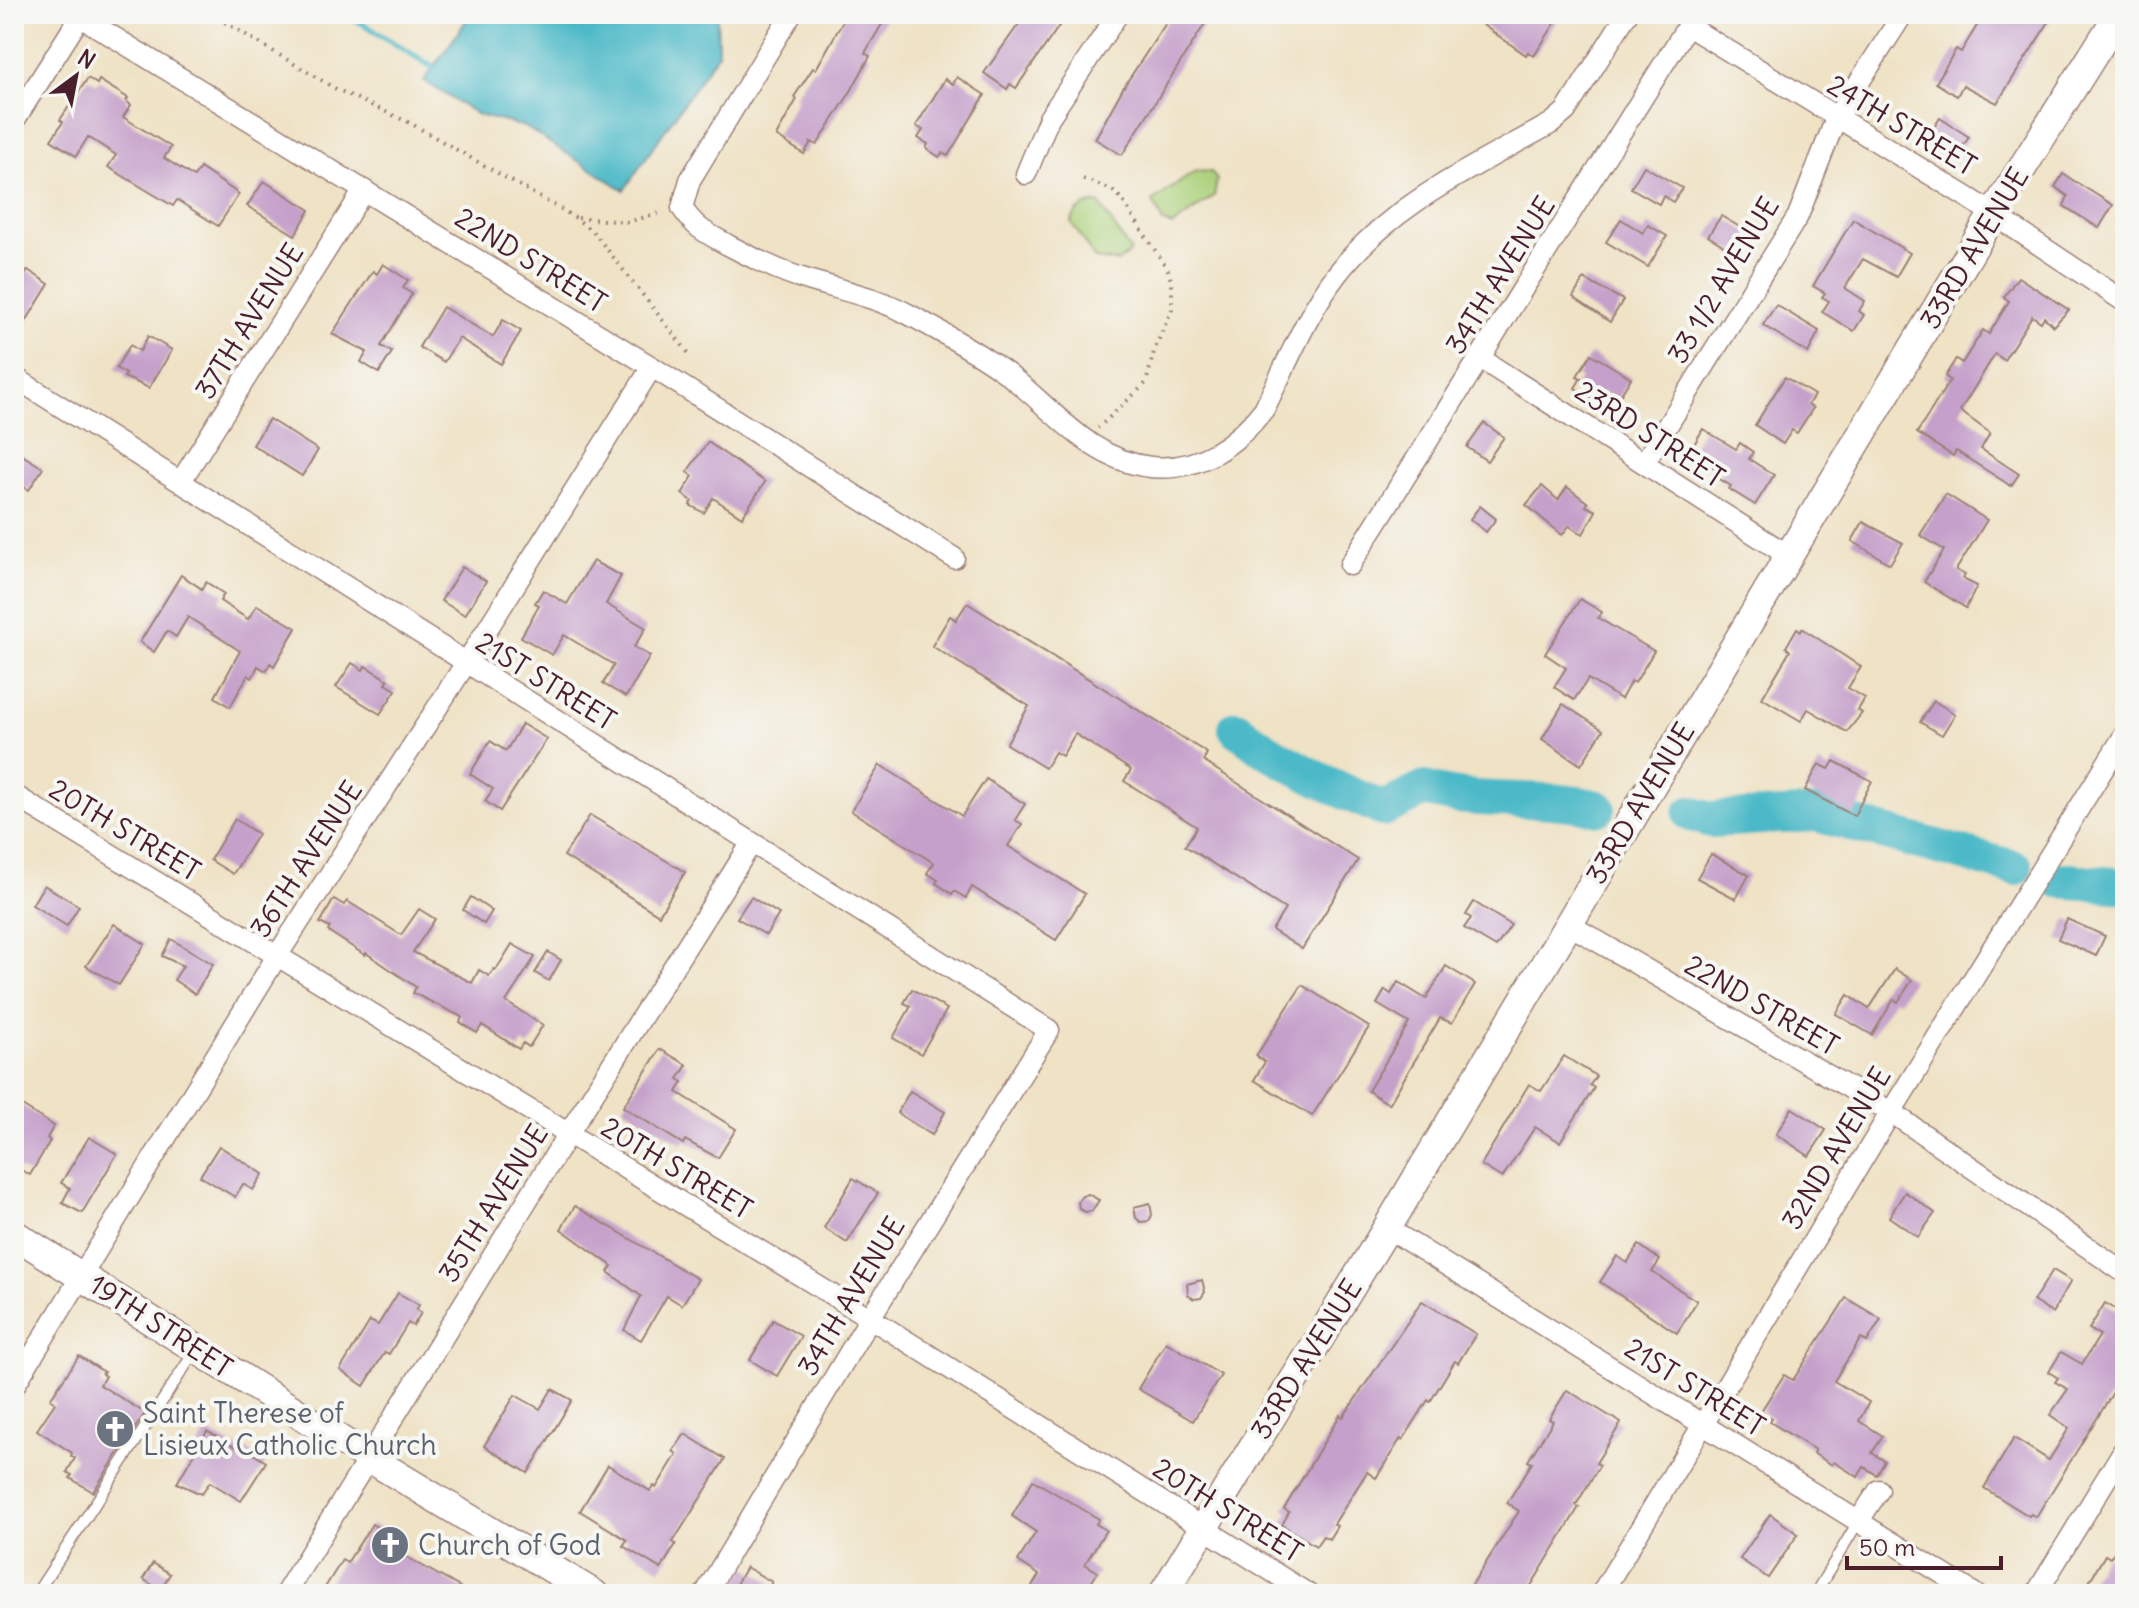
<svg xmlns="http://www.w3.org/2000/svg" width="2139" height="1608" font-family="Delius,sans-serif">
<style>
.green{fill:#acd17a;stroke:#7b7852;stroke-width:2}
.water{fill:#4cb9c7;stroke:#4b6c79;stroke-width:2}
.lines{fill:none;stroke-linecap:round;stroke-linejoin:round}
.stream{stroke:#4cb9c7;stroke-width:6}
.river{stroke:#4cb9c7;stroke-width:36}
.building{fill:#c5a0ca}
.lane-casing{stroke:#9c8078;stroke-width:13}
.street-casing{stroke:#9c8078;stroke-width:23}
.secondary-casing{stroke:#9c8078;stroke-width:31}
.path{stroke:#9c8078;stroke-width:4;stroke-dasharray:2 6;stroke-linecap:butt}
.lane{stroke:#fff;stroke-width:10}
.street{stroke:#fff;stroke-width:20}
.secondary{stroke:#fff;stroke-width:28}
.labels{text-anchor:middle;stroke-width:8;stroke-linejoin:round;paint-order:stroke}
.street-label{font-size:28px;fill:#4a1f2b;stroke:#f6f6f2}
.worship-label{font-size:28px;fill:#5b616d;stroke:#f6f6f2;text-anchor:start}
</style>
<rect width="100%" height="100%" fill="#f6f6f2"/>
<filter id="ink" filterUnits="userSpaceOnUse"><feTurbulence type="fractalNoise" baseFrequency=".0125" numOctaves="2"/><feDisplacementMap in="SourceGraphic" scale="16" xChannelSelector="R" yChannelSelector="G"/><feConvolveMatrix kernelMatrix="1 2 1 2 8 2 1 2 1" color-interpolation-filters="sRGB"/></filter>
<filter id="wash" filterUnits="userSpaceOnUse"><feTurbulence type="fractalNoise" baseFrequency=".006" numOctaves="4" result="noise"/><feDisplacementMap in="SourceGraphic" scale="32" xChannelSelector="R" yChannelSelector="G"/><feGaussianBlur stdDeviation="1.8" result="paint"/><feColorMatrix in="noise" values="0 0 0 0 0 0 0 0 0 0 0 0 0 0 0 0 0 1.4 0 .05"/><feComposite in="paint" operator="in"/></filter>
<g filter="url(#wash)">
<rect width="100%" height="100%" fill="#efe2c5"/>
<g class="green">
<polygon points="1196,171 1211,172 1217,180 1214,196 1172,226 1163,222 1153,201"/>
<path d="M1099,203L1131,252L1117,262L1095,259L1071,222C1076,209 1085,204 1099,203Z"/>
</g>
<polygon class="water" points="471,14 717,14 718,53 624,190 525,127 478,115 424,81"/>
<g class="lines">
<polyline class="stream" points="347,14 439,71"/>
<g class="river">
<path d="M1236,728C1279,763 1332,786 1383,809L1425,789C1482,806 1542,794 1598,808"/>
<polyline points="1691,814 1711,820 1816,814 2015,868"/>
<polyline points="2059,880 2125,886"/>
</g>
</g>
<g id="blocks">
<g class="building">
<polygon points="847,14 888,14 865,53 870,56 851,91 817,145 811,142 804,154 776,136 797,99 794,97 813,68 816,69"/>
<polygon points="1026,14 1042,14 1059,26 1016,88 1010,84 1007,89 984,73"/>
<polygon points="1172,14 1211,14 1122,155 1095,139 1123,88"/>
<polygon points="1467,14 1561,14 1534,56 1528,52 1526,55"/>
<polygon points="1984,14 2054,14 1997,103 1963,85 1957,96 1936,83 1956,49 1961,52"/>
<polygon points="957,77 985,95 948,156 942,153 939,157 926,148 928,144 918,138 923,130 916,126 945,79 953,84"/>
<polygon points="88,78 97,84 99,80 128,98 126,101 131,105 123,117 171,147 164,158 194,177 200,168 239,194 218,226 177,200 173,206 108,167 116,155 88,137 76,156 51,140 63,122 60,120"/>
<polygon points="1940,118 1969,137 1955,158 1946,152 1944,155 1939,151 1937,153 1923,144"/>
<polygon points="1644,166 1682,188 1673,202 1663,196 1659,204 1631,188"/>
<polygon points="2063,174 2113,205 2099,228 2064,206 2068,196 2055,187"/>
<polygon points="264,181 310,210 295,235 247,206"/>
<polygon points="1721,216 1757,237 1744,258 1708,236"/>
<polygon points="1621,219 1643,233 1648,225 1667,236 1648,267 1606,242"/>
<polygon points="1853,219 1910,253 1896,277 1863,259 1845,288 1865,301 1859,311 1864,315 1854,331 1822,312 1829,301 1822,297 1825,293 1813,286"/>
<polygon points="383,264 408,280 403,288 412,294 381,346 392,352 379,373 361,362 367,352 332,334 373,271 377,274"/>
<polygon points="28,270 49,284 25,323 14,315 14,292"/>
<polygon points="2018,277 2069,310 2053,326 2044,317 2041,322 2032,316 2004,360 1995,354 1960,411 1990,433 1981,449 2019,474 2011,486 1956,451 1953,456 1917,433 1950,380 1945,376 1956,359 1962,363 1983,330 1989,334 2009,301 2004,297"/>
<polygon points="1584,279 1623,300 1610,322 1573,297"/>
<polygon points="1776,305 1819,331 1808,353 1763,325"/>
<polygon points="443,307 493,337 503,320 521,331 501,364 459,338 444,362 419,347"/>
<polygon points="148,336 172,350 149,388 124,377 126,374 116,368 130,345 140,351"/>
<polygon points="1591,354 1631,378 1617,401 1603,392 1597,402 1575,388 1581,378 1577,376"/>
<polygon points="1785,377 1814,395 1808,405 1813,408 1797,433 1792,430 1783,444 1755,425"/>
<polygon points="269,419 318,450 302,476 253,445"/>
<polygon points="1484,423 1504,437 1487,461 1467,447"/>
<polygon points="1703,429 1736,449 1740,443 1753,452 1749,459 1774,475 1755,505 1729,489 1731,486 1718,478 1722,472 1689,453"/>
<polygon points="708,442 765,482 742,517 713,498 704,513 690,505 692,501 682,494 693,476 687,472"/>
<polygon points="14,450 43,468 29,490 14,481"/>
<polygon points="1542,486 1558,500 1567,487 1588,503 1586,506 1596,511 1583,534 1569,526 1562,535 1526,505"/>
<polygon points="1946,494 1987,520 1956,570 1965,575 1963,579 1977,586 1966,608 1924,582 1944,550 1920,535"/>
<polygon points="1480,506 1496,519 1486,532 1470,519"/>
<polygon points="1863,522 1903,543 1890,564 1852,541"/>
<polygon points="593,561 621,576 606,604 646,628 634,647 650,656 626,697 603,684 614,665 564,635 552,655 521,637 539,605 535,603 543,590 567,604"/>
<polygon points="462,567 486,581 465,615 441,601"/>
<polygon points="181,575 202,589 206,582 224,594 220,601 248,619 257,605 296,628 274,666 270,663 266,671 258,666 252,678 248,675 230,707 215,697 240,651 188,617 176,637 167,631 154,652 140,642"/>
<polygon points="1580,599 1602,612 1598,618 1654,651 1635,683 1631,681 1621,699 1588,679 1574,700 1554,687 1566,668 1545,654"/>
<polygon points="967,603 1207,753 1203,761 1358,860 1302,949 1272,930 1285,909 1185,846 1197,827 1124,781 1131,770 1075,734 1062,756 1055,752 1045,768 1006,744 1029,706 932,646 950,616 956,620"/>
<polygon points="1797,628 1801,631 1802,628 1861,667 1848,688 1865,698 1858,710 1862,713 1847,732 1808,709 1801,721 1762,698 1790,651 1786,647"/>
<polygon points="352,663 363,670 365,666 388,680 386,684 396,690 380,714 336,687"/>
<polygon points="1934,701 1955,714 1942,735 1920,722"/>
<polygon points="1563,704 1603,730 1581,765 1542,739"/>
<polygon points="522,724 547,739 500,811 485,801 493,789 470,774 490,741 506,751"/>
<polygon points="1834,761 1872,781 1854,816 1805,790 1819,764 1829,769"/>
<polygon points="880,765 962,816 986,779 1025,804 1015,820 1022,824 1008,846 1085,894 1056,940 972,887 966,898 954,891 952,894 936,883 938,880 927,873 934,863 851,811"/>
<polygon points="590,815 685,872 659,915 564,856"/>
<polygon points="235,819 258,834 233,874 210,860"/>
<polygon points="1711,854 1749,875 1736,899 1697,878"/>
<polygon points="44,885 79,906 67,926 32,905"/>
<polygon points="471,897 492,911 484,924 463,910"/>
<polygon points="751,897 779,914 766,935 737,918"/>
<polygon points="334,899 344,905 347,901 401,935 419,909 435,919 413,952 472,983 479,970 489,976 494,969 496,970 512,944 535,957 506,1002 543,1025 529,1047 523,1043 519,1049 482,1025 477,1033 460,1022 462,1017 413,993 416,987 366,953 365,955 328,931 330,928 320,923"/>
<polygon points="1474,902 1511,925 1496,947 1464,928 1471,918 1466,915"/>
<polygon points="2067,919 2105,936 2096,956 2058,939"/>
<polygon points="114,924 145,944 119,985 86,966"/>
<polygon points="171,939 213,964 195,994 174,980 183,966 162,956"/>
<polygon points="548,952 561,960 549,981 535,973"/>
<polygon points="1446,966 1475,984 1452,1023 1440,1018 1389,1104 1368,1091 1409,1023 1377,1004 1385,990 1391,994 1398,982 1426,999"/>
<polygon points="1895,969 1912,980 1898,1002 1894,999 1872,1035 1836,1014 1848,995 1869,1009"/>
<polygon points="1302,985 1369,1027 1312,1116 1254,1080 1265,1062 1256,1056"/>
<polygon points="912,989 947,1009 921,1054 893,1038 911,1006 904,1003"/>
<polygon points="660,1049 687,1065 678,1079 683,1082 677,1092 736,1129 718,1158 685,1140 683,1144 623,1107"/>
<polygon points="1564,1056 1596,1076 1590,1085 1594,1088 1560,1142 1535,1127 1502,1178 1481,1165 1529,1084 1541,1091"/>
<polygon points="910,1091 945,1112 932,1135 897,1113"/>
<polygon points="14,1101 54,1126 47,1138 50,1141 30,1175 14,1166"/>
<polygon points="1792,1108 1826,1130 1809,1156 1776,1134"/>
<polygon points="89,1137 117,1154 82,1213 62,1203 70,1188 61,1183"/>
<polygon points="219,1146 263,1174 253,1190 243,1184 235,1197 200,1176"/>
<polygon points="853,1178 878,1193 847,1243 824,1228"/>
<polygon points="1905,1192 1935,1213 1918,1237 1889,1217"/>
<polygon points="1088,1194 1099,1200 1092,1211 1085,1212 1079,1209 1078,1202 1082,1196"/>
<polygon points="1150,1203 1152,1215 1149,1221 1141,1222 1136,1218 1134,1207"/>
<polygon points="575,1206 698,1279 682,1305 667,1296 641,1340 624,1330 641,1296 608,1272 612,1266 561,1229"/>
<polygon points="1639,1245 1660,1260 1652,1272 1697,1301 1677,1333 1600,1282 1617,1256 1627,1263"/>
<polygon points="2053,1270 2071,1281 2052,1313 2033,1301"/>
<polygon points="1202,1280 1205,1292 1201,1298 1194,1299 1188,1295 1187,1284"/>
<polygon points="398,1293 419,1305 416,1310 421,1313 413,1326 408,1323 389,1354 385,1352 364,1386 340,1370 370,1321 378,1325"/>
<polygon points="1846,1298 1881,1319 1867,1342 1861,1338 1834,1381 1869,1402 1859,1421 1883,1436 1872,1453 1885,1461 1877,1475 1864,1467 1858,1477 1834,1462 1832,1465 1813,1453 1815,1450 1770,1422 1772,1418 1761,1411 1784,1375 1793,1380"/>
<polygon points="1422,1301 1476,1334 1458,1363 1455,1361 1430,1402 1428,1400 1403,1440 1401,1438 1376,1478 1367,1472 1334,1524 1337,1526 1329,1539 1323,1536 1316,1546 1282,1525 1289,1512 1284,1509 1340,1415 1343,1417"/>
<polygon points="2105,1303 2125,1315 2125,1373 2036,1517 2031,1514 2029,1516 1984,1488 2014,1438 2049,1460 2069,1428 2050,1415 2068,1389 2055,1382 2058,1378 2049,1372 2061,1352 2082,1364 2100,1335 2089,1329"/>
<polygon points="773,1320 801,1336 777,1376 750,1360"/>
<polygon points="1166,1342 1221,1375 1193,1421 1138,1389"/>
<polygon points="79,1356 104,1372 102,1374 105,1376 100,1385 145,1413 93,1492 70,1478 72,1475 67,1472 75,1458 71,1456 72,1453 37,1430 55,1403 50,1399"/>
<polygon points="552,1389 572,1400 528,1473 484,1446 515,1395 540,1409"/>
<polygon points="1567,1390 1621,1423 1596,1463 1600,1465 1576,1505 1579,1507 1526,1594 1466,1594 1519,1511 1507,1503 1532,1463 1528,1461 1553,1421 1549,1419"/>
<polygon points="207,1431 239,1449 241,1446 266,1462 241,1501 210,1482 201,1494 177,1483"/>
<polygon points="685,1434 725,1459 673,1542 676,1544 661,1569 623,1546 627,1540 580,1511 608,1465 650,1491 654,1486 656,1488 677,1454 673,1451"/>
<polygon points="1033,1480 1099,1519 1096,1524 1106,1530 1085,1564 1098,1572 1084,1594 1027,1594 1039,1575 1018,1561 1036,1532 1012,1516"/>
<polygon points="1770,1514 1798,1534 1768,1578 1740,1559"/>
<polygon points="372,1524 395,1539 389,1547 472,1594 385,1594 373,1587 368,1594 321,1594 342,1560 347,1563"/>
<polygon points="2125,1535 2125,1594 2082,1594 2105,1555 2110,1558"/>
<polygon points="153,1563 170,1574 160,1590 143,1579"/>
<polygon points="746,1567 772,1582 764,1594 733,1594 738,1586 736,1584"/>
</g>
</g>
</g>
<g filter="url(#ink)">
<use href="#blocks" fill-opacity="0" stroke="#9c8078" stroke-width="2"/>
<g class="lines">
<g class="lane-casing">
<g id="lane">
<polyline points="36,1594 195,1351"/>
<polyline points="1815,1594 1858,1522"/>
</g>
</g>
<g class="street-casing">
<g id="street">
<polyline points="76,14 652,367 954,558"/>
<path d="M791,14L690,180L682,208C697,230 705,232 728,245C753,258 778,271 805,279C840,290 876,297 908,314C940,331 972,349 1002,370C1051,405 1087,460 1151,467C1198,472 1237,444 1264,409C1287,364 1307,313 1337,274C1392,203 1476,166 1552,123L1566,111L1627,14"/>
<polyline points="1688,26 1972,200 2125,302"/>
<polyline points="14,121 80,17"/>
<polyline points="1026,174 1049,118 1118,14"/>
<polyline points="1481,359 1789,556"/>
<polyline points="14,377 1049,1030 870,1318 705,1594"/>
<polyline points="1644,463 1798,216 1836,118 1903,14"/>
<polyline points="181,481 364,190"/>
<polyline points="1350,565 1695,14"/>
<polyline points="14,795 870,1318 1308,1594"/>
<polyline points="1568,924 1891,1112 2125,1273"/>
<polyline points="1387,1228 1975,1594"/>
<polyline points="14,1386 277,956 466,663 652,367"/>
<polyline points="1858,1522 1879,1490"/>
<polyline points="285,1594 568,1134 751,844"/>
<polyline points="1601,1594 1891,1112 2125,734"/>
<polyline points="2036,1594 2125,1448"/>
</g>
</g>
<g class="secondary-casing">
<g id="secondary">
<polyline points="14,1234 369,1458 594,1594"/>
<polyline points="1163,1594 1387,1228 1992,216 2119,14"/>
</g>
</g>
<g class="path">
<polyline points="211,14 336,89 410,123 576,218 595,234 690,355"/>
<polyline points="1083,179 1112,190 1121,198 1168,270 1172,284 1172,309 1155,348 1146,383 1098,428"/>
<polyline points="578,218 628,222 664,212"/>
</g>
<use href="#lane" class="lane"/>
<use href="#street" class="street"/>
<use href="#secondary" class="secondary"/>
</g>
</g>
<defs>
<g id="church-disc" transform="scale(2)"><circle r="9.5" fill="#6b7280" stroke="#f6f6f2"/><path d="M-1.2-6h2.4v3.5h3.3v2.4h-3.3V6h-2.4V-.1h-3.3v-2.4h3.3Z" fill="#fff"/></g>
</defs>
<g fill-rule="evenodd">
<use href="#church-disc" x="115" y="1429"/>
<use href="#church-disc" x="390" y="1545"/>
</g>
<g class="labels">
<g class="street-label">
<text transform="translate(1902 125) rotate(31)" y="10">24TH STREET</text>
<text transform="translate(1974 248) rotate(-59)" y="10">33RD AVENUE</text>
<text transform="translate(531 260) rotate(32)" y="10">22ND STREET</text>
<text transform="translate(1500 275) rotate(-58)" y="10">34TH AVENUE</text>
<text transform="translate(1723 280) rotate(-59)" y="10">33 1/2 AVENUE</text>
<text transform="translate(249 321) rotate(-58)" y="10">37TH AVENUE</text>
<text transform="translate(1650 434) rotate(33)" y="10">23RD STREET</text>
<text transform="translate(546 681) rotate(32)" y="10">21ST STREET</text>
<text transform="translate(1640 803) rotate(-59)" y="10">33RD AVENUE</text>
<text transform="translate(125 830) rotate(31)" y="10">20TH STREET</text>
<text transform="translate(306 859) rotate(-57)" y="10">36TH AVENUE</text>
<text transform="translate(1762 1005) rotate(30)" y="10">22ND STREET</text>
<text transform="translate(1836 1148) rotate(-59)" y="10">32ND AVENUE</text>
<text transform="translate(677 1168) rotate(31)" y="10">20TH STREET</text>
<text transform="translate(493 1203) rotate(-58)" y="10">35TH AVENUE</text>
<text transform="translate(851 1296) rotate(-59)" y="10">34TH AVENUE</text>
<text transform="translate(161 1326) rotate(33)" y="10">19TH STREET</text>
<text transform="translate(1306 1359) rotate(-58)" y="10">33RD AVENUE</text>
<text transform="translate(1695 1387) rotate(32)" y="10">21ST STREET</text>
<text transform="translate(1228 1510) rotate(32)" y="10">20TH STREET</text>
</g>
<g class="worship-label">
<text x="143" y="1423">Saint Therese of<tspan x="143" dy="32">Lisieux Catholic Church</tspan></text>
<text x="418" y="1555">Church of God</text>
</g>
</g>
<rect width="2139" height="1608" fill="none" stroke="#f6f6f2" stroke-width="48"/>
<g transform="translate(76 76) rotate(32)" stroke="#f6f6f2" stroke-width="6" paint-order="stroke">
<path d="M0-6L14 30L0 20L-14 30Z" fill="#4a1f2b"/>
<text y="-12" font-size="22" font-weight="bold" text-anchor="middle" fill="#4a1f2b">N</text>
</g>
<path d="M1847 1556v12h154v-12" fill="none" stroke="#4a1f2b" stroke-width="4"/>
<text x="1859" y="1556" font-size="24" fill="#4a1f2b" stroke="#f6f6f2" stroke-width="6" paint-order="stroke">50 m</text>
</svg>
